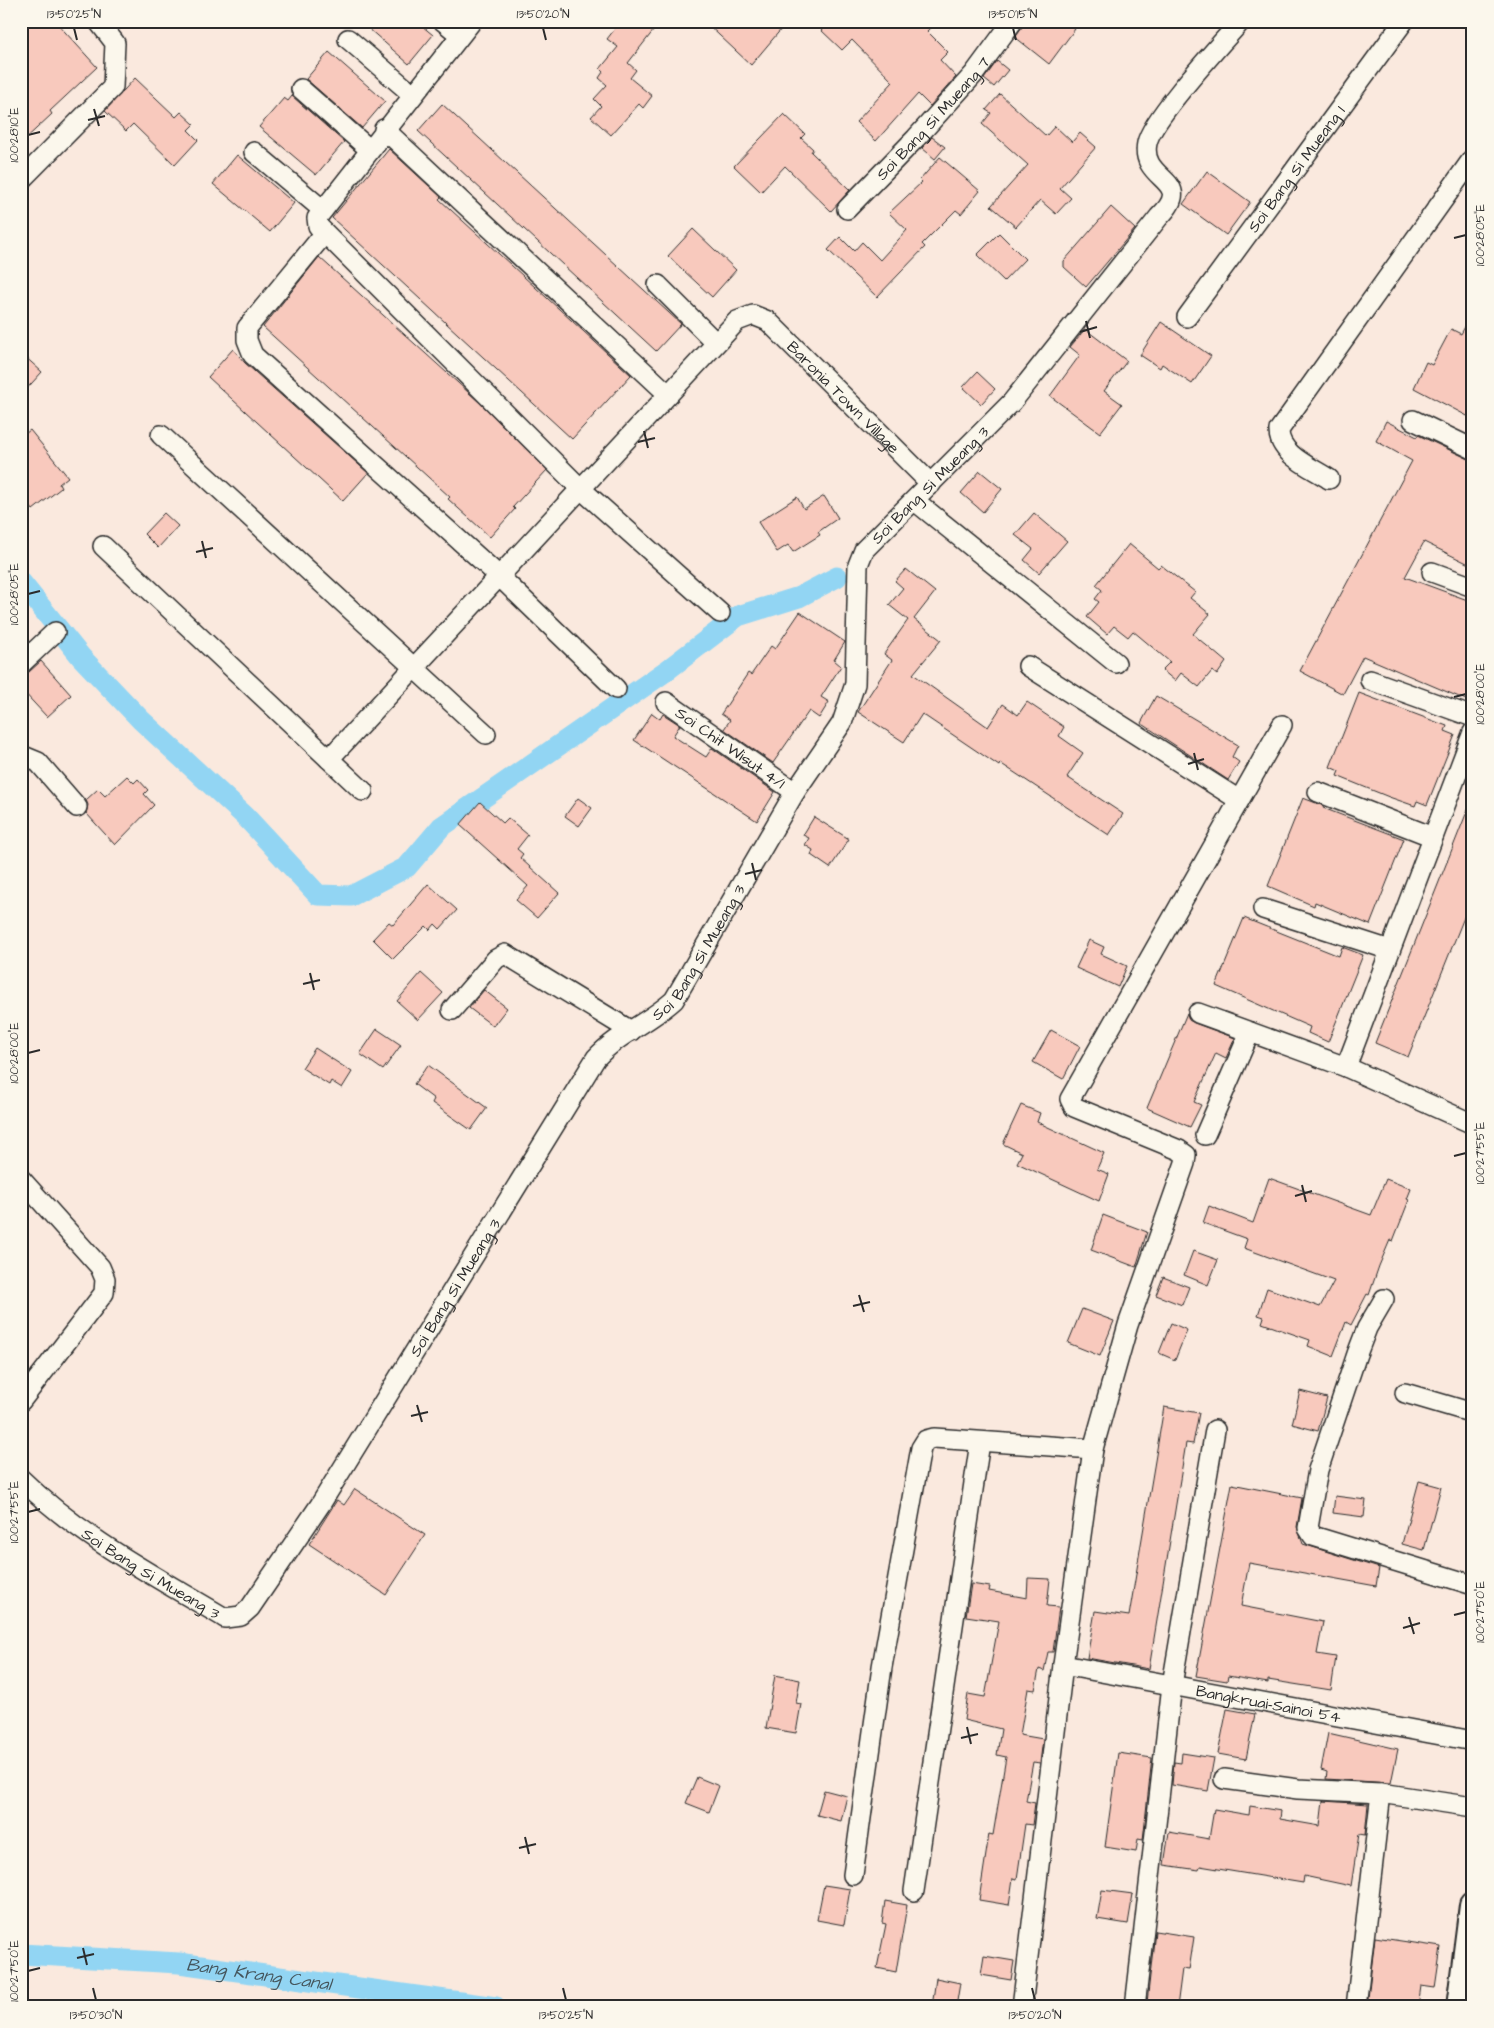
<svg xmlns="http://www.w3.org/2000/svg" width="1494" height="2028" font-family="'Architects Daughter',sans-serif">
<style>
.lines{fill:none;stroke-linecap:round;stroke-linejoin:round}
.canal{stroke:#92d5f3;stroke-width:21}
.building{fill:#f8c9bd;stroke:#2b2b2b}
.street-casing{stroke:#2b2b2b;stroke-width:22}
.secondary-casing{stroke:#2b2b2b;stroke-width:30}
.street{stroke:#fbf7ec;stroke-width:19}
.secondary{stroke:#fbf7ec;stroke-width:26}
.ticks{fill:none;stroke:#2b2b2b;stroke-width:2}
.labels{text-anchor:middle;stroke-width:4.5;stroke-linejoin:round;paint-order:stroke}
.street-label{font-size:16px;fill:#2b2b2b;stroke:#fbf7ec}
.water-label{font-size:18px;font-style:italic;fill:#45565d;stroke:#fbf7ec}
.neatline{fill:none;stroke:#2b2b2b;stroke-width:2}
.ticks-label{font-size:12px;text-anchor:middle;fill:#2b2b2b}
</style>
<rect width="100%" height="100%" fill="#fae9de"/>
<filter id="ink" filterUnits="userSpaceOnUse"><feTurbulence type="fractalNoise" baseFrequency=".02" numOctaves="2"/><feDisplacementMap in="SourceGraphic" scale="10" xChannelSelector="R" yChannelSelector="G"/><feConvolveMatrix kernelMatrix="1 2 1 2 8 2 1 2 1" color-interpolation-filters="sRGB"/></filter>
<g filter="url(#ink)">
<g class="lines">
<g class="canal">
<polyline points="21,582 81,657 141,720 245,816 318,895 351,896 407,867 441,827 666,671 738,616 799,597 837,577"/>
<path id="s1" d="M21,1954L179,1963L496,2007"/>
</g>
</g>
<g class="building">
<polygon points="21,21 55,21 97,67 50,111 52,114 21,143"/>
<polygon points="360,21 416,21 433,35 409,64"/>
<polygon points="621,21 661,21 628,63 636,70 630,78 652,96 643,108 639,104 611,135 591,117 601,106 594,99 607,85 599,78 603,72 600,69 618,47 607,39"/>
<polygon points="704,21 788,21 751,65"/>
<polygon points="830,21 937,21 927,31 948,52 940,60 956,77 930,106 918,94 876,141 856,122 893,82 852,40 842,50 821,30"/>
<polygon points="1026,21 1065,21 1075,29 1049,64 1015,37"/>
<polygon points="329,52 385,101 362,128 306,79"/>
<polygon points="997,61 1008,70 994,87 984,79"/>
<polygon points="135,78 176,117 181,112 194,124 188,130 198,140 175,165 133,124 126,131 105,111"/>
<polygon points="1000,94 1046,136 1055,126 1072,142 1080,133 1096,147 1060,188 1071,198 1056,214 1040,200 1016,227 991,206 1028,165 982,124 991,113 986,110"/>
<polygon points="292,96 344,142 316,175 259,127 284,98 288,101"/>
<polygon points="442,104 681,324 656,351 418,131"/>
<polygon points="784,114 805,134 801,138 813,149 811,152 850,190 831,211 785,166 761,192 734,166"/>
<polygon points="932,137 945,147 935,159 922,148"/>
<polygon points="389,149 441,197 439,199 631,375 572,439 332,218"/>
<polygon points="237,155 294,203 270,232 213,184"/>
<polygon points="940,157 980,191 961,214 956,210 922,244 925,247 877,297 828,250 840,237 854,251 862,242 880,260 907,230 889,213 922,182 920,180"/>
<polygon points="1207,171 1250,202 1226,235 1183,204"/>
<polygon points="1111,207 1135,229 1086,287 1064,267 1064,261"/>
<polygon points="693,229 736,270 712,297 668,256"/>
<polygon points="999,233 1025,259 1004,281 977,255"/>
<polygon points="319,257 479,402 547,470 513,507 515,509 490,537 448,499 450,497 263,327"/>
<polygon points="1473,312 1473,419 1414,388 1426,362 1432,365 1451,329 1461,334"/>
<polygon points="1161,322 1211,356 1192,384 1162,364 1160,368 1140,355"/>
<polygon points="1085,329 1127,361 1104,391 1122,404 1100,433 1050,396 1080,355 1070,347"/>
<polygon points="233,349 245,363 368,473 343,501 208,377"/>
<polygon points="21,353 42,372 21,395"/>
<polygon points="977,372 995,389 981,404 963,387"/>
<polygon points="1386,421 1417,437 1418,435 1473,461 1473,566 1424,542 1405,577 1473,602 1473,685 1466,700 1363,656 1343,694 1300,671 1412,461 1376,441"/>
<polygon points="30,430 68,477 59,484 61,488 33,510 29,505 21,512 21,437"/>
<polygon points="980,471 1002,489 983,512 961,493"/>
<polygon points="824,496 838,518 818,532 820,535 793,552 788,545 777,552 758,522 797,497 804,509"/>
<polygon points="164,513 178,526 158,548 144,534"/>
<polygon points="1034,513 1067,541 1039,573 1024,560 1033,549 1015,535"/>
<polygon points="1129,544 1158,568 1161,565 1195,592 1190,598 1210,614 1193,634 1226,662 1217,675 1212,671 1199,687 1181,673 1175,681 1162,670 1170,662 1133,631 1128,637 1114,626 1107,634 1087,617 1099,602 1095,599 1102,590 1096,585"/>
<polygon points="906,569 935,592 914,619 941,640 913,674 988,727 1003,704 1018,715 1027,702 1064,727 1059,736 1083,753 1067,777 1123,814 1109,835 1000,763 999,766 922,714 904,742 858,712 892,660 884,654 908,620 889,605 903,588 895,581"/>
<polygon points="800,612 845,642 834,660 841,666 821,697 829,702 819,718 809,711 773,763 724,729 730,720 721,714 748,673 751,675 771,646 775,649"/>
<polygon points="41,661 71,695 47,717 21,689 21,675 29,672"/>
<polygon points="1359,693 1447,726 1445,731 1455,735 1427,805 1417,801 1415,806 1389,797 1337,776 1339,771 1330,767"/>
<polygon points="1156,696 1238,745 1232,757 1239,762 1228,780 1141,723"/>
<polygon points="652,713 660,719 663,714 680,725 673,736 706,757 712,748 775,792 757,821 634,740"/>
<polygon points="127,776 134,783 138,779 148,790 144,794 154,805 115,845 86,813 88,805 86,800 98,789 105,796"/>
<polygon points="578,798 592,808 579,826 565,816"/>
<polygon points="1303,798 1324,806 1323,808 1404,839 1370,925 1315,902 1314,906 1268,886"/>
<polygon points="1472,799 1473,895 1408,1057 1375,1043"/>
<polygon points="480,802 503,823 508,818 528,835 517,849 523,854 520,858 559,893 537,918 516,900 528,886 460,825"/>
<polygon points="814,817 849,839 830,868 811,855 813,850 805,845 809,838 803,835"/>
<polygon points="428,884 457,910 440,929 435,924 430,930 426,926 393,959 373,939 389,922 393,925"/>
<polygon points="1244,918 1339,956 1342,947 1363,955 1328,1042 1308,1033 1310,1027 1216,986"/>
<polygon points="1089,940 1104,947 1101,954 1127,966 1118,987 1076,968"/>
<polygon points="421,973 443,993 418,1020 397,1001"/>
<polygon points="484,990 507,1008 493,1026 469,1008"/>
<polygon points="1187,1013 1189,1020 1194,1023 1235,1038 1226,1058 1216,1053 1194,1102 1201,1105 1190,1127 1147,1108"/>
<polygon points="377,1029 401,1045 383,1070 360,1054"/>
<polygon points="1051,1030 1080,1046 1063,1079 1033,1062"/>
<polygon points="315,1048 352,1072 342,1088 331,1081 329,1085 302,1068"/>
<polygon points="428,1065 487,1108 471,1130 432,1103 434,1099 414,1084"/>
<polygon points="1021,1105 1040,1113 1037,1122 1104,1153 1097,1169 1109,1174 1099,1201 1017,1163 1022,1153 1003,1144"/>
<polygon points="1269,1178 1371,1215 1386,1179 1411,1189 1407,1199 1409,1200 1393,1241 1390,1240 1379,1266 1369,1295 1367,1294 1351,1325 1346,1322 1333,1356 1308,1346 1310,1340 1262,1323 1264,1317 1258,1315 1267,1288 1320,1307 1334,1281 1244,1248 1247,1239 1203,1223 1209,1206 1253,1223"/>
<polygon points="1103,1215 1147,1232 1136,1267 1091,1250"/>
<polygon points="1193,1251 1218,1260 1208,1285 1184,1275"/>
<polygon points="1163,1277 1189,1287 1182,1305 1156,1295"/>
<polygon points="1082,1309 1114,1321 1100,1356 1068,1343"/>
<polygon points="1171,1323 1187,1330 1175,1360 1159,1353"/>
<polygon points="1300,1391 1327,1398 1318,1431 1292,1424"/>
<polygon points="1164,1407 1199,1413 1193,1444 1186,1443 1149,1669 1087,1658 1095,1611 1129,1616"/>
<polygon points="1419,1481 1441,1487 1424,1550 1402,1544"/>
<polygon points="1232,1484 1302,1498 1297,1527 1303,1544 1379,1568 1376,1586 1249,1563 1241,1606 1323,1622 1317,1654 1336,1657 1331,1690 1268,1680 1268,1683 1228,1676 1227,1681 1196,1676"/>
<polygon points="355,1489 425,1535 386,1595 309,1544 337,1500 344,1505"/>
<polygon points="1335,1496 1366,1500 1364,1517 1333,1513"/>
<polygon points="1028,1578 1050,1579 1047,1606 1059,1607 1053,1652 1048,1652 1044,1671 1039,1669 1035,1690 1028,1689 1020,1735 1043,1739 1040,1763 1033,1762 1026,1801 1035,1803 1032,1825 1025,1824 1017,1879 1013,1878 1009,1905 979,1900 989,1834 993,1835 1006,1757 997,1755 1001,1729 964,1720 968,1694 985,1697 999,1621 966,1616 971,1584 990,1587 989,1591 1027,1598"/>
<polygon points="775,1675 800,1680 796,1703 801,1704 796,1733 766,1728"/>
<polygon points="1227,1709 1255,1714 1246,1759 1218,1754"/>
<polygon points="1328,1733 1398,1749 1391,1783 1326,1779 1327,1772 1321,1770"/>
<polygon points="1118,1753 1152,1758 1143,1840 1138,1839 1136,1852 1105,1847"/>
<polygon points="1182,1753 1214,1758 1208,1791 1172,1785 1174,1762 1181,1763"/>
<polygon points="697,1777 719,1786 709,1812 686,1803"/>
<polygon points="824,1790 847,1796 841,1821 817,1815"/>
<polygon points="1323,1801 1368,1804 1365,1835 1359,1834 1351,1886 1304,1876 1303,1883 1200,1866 1199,1870 1164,1865 1169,1832 1209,1839 1214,1809 1249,1815 1250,1806 1281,1811 1280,1819 1320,1826"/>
<polygon points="824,1885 850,1889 844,1925 817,1920"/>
<polygon points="1102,1890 1133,1894 1128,1924 1097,1919"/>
<polygon points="885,1901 907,1905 896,1972 877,1968 886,1924 882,1923"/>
<polygon points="1155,1931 1194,1937 1189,1970 1182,1969 1177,2007 1153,2007 1153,2003 1147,2003"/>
<polygon points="1375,1937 1441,1947 1435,1988 1421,1986 1418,2007 1367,2007"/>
<polygon points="984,1956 1014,1961 1011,1980 981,1975"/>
<polygon points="936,1978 960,1983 956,2007 932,2007"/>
</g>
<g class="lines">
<g class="street-casing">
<g id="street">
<polyline points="443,21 460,35"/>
<polyline points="472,21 317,218 318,226 581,489 720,613"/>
<polyline points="348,39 412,94"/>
<polyline points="301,89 369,149"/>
<polyline points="384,129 668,394"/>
<polyline points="254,152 323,210"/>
<polyline points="21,180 113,87 115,43 98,21"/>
<path id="s2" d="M847,209L916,138L974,74L1013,21"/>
<polyline points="324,234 247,328 247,340 253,355 499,576 616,689"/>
<polyline points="658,285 716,343"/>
<path id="s3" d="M1187,317L1404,21"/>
<polyline points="1413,420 1473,449"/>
<polyline points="161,435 486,734"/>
<path d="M1329,479C1311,467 1278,454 1279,430L1473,158"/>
<polyline points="915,501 1116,663"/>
<polyline points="103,546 363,791"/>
<polyline points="1432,572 1473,587"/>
<polyline points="21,664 55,632"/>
<polyline points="1028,666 1239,800"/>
<polyline points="1370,680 1473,717"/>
<path id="s4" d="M666,702L795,792"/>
<polyline points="21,755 38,762 77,807"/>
<path id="s5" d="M329,759L737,321L753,315L768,321L931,484"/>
<polyline points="1318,792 1433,837"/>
<polyline points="1263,909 1390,950"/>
<polyline points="452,1010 496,959 505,954 631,1031"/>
<polyline points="1198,1013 1346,1067 1473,1124"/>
<polyline points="1346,1067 1473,732"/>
<polyline points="1205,1135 1250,1032"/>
<polyline points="21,1179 100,1267 105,1279 104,1293 21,1401"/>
<polyline points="1384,1299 1367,1328 1357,1354 1318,1470 1308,1528 1313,1536 1473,1585"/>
<polyline points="1405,1393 1473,1413"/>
<path id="s6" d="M21,1479C80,1537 155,1576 225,1618L241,1616L250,1608L320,1505L596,1058C618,1034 650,1022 674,1000L795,792L842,723L855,684L858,565L864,550L1012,402L1159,217C1198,179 1139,182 1147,143C1152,118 1221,44 1241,21"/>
<path id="s7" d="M1063,1665L1473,1741"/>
<polyline points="1224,1779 1298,1789 1381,1793 1473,1807"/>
<polyline points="853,1875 882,1667 921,1448 926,1440 934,1438 1093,1449"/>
<polyline points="914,1891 980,1442"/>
<polyline points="1022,2007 1063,1665 1093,1449 1128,1325 1185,1163 1186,1155 1179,1150 1074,1107 1070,1099 1282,725"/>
<polyline points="1135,2007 1172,1685 1215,1430"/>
<polyline points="1356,2007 1381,1793"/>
</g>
</g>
<g class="secondary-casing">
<polyline id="secondary" points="1460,2007 1473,1905"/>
</g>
<use href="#street" class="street"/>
<use href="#secondary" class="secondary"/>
</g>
</g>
<path class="ticks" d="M74,28L77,40M543,28L546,40M1013,28L1016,40M94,109L99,126M88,120L105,116M28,135L40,132M1454,238L1466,235M1086,321L1090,338M1080,332L1097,327M644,431L648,448M638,442L655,438M202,541L206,558M196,552L213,548M28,594L40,591M1454,697L1466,694M1194,753L1198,770M1188,764L1204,759M752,863L756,880M745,874L762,870M310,973L314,990M303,984L320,980M28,1053L40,1050M1454,1156L1466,1153M1302,1185L1306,1202M1295,1196L1312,1191M859,1295L864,1312M853,1306L870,1302M417,1405L422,1422M411,1416L428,1412M28,1512L40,1509M1454,1615L1466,1612M1409,1617L1414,1634M1403,1628L1420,1623M967,1727L971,1744M961,1738L978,1734M525,1837L529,1854M519,1848L536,1844M83,1948L87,1965M77,1958L94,1954M28,1971L40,1968M93,1988L96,2000M563,1988L566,2000M1032,1988L1035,2000"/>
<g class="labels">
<g class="street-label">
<text dy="6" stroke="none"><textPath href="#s2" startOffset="125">Soi Bang Si Mueang 7</textPath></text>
<text dy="6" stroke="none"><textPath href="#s3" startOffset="184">Soi Bang Si Mueang 1</textPath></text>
<text dy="6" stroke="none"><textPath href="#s5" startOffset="739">Baronia Town Village</textPath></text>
<text dy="6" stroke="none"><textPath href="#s6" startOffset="1616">Soi Bang Si Mueang 3</textPath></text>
<text dy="6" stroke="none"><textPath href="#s4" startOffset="79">Soi Chit Wisut 4/1</textPath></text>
<text dy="6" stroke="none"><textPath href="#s6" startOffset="1076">Soi Bang Si Mueang 3</textPath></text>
<text dy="6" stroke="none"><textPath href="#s6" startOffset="656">Soi Bang Si Mueang 3</textPath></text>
<text dy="6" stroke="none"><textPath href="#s6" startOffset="161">Soi Bang Si Mueang 3</textPath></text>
<text dy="6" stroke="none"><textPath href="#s7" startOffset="209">Bangkruai-Sainoi 54</textPath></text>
</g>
<g class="water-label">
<text dy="6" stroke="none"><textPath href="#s1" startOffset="239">Bang Krang Canal</textPath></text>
</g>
</g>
<rect width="1494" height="2028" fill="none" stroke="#fbf7ec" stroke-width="55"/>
<rect x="28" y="28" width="1438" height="1972" class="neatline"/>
<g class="ticks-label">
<text x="74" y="18">13°50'25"N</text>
<text x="543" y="18">13°50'20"N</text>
<text x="1013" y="18">13°50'15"N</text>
<text transform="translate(14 135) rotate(-90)" y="4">100°28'10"E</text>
<text transform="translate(1480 235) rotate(-90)" y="4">100°28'05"E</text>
<text transform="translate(14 594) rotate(-90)" y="4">100°28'05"E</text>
<text transform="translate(1480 694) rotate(-90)" y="4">100°28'00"E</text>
<text transform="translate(14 1053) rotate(-90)" y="4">100°28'00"E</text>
<text transform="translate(1480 1153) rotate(-90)" y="4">100°27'55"E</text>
<text transform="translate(14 1512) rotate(-90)" y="4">100°27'55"E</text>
<text transform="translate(1480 1612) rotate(-90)" y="4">100°27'50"E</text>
<text transform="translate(14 1971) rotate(-90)" y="4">100°27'50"E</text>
<text x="96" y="2019">13°50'30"N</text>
<text x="566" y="2019">13°50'25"N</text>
<text x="1035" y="2019">13°50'20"N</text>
</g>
</svg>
